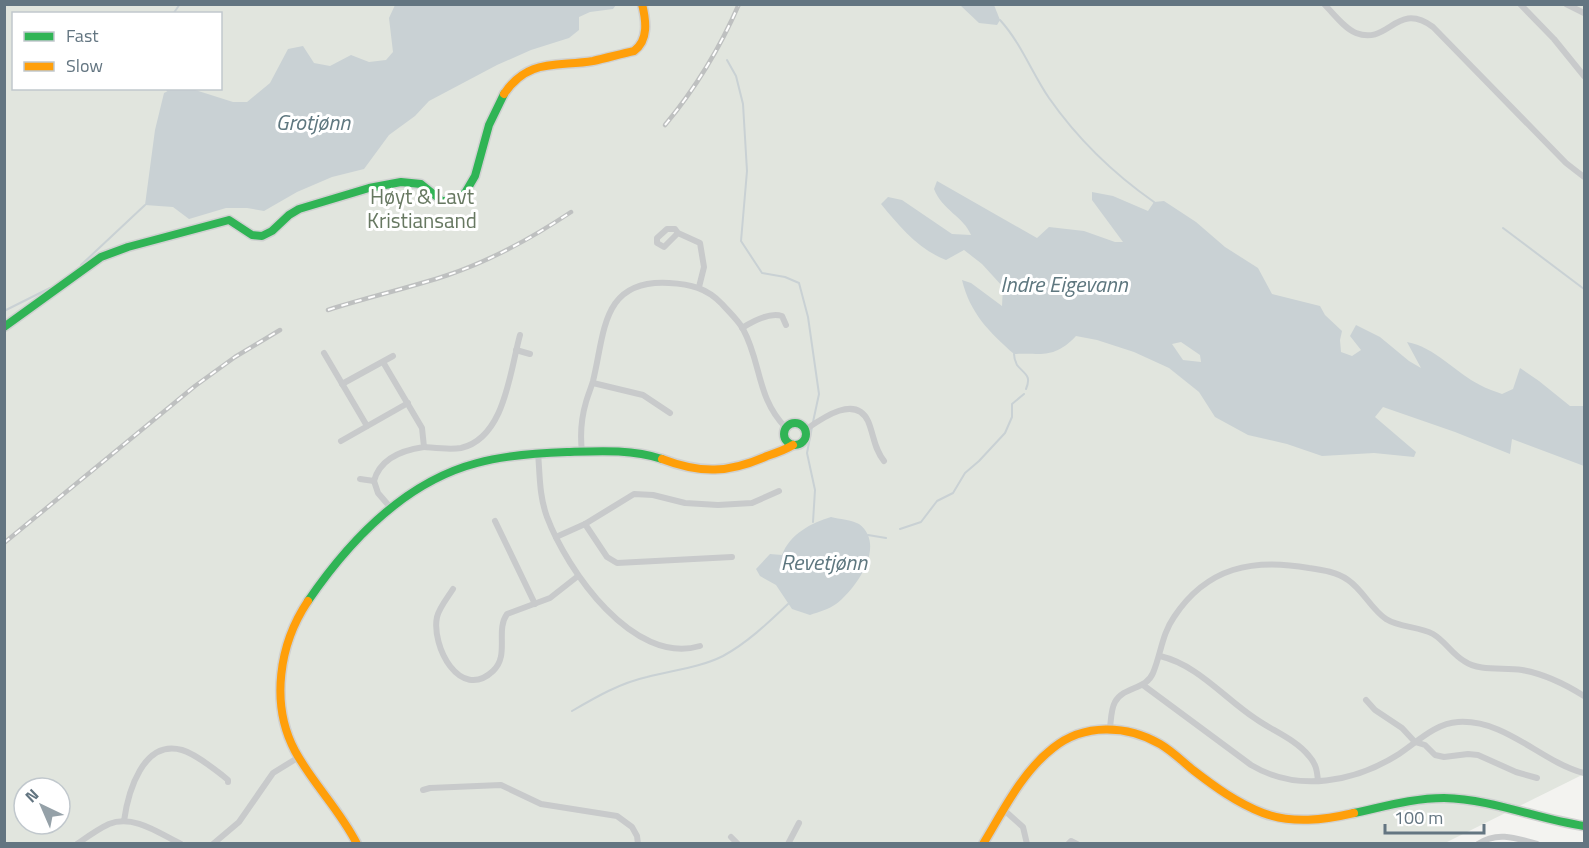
<svg xmlns="http://www.w3.org/2000/svg" width="1589" height="848" font-family="'Titillium Web',sans-serif">
<style>
.green{fill:#e1e5de;fill-rule:evenodd}
.water{fill:#c9d1d4;fill-rule:evenodd}
.lines{fill:none;stroke-linecap:round;stroke-linejoin:round}
.stream{stroke:#c9d1d4;stroke-width:2}
.fast-casing{stroke:#d0d1d1;stroke-width:11}
.slow-casing{stroke:#d0d1d1;stroke-width:11}
.street{stroke:#c8cacb;stroke-width:6}
.fast{stroke:#30b455;stroke-width:8}
.slow{stroke:#ff9f0a;stroke-width:8}
.rail-casing{stroke:#bec0c0;stroke-width:4.5}
.rail{stroke:#fff;stroke-width:2;stroke-dasharray:7;stroke-linecap:butt}
.labels{text-anchor:middle;stroke-width:6;stroke-linejoin:round;paint-order:stroke}
.park-label{font-size:21px;fill:#677861;stroke:#fff}
.water-label{font-size:22px;font-style:italic;fill:#5e777f;stroke:#fff}
</style>
<rect width="100%" height="100%" fill="#f3f3f0"/>
<path class="green" d="M5,5H1584V774L1443,844H5ZM14,14H220V88H14ZM24,788H60V824H24Z"/>
<g class="water">
<polygon points="395,5 616,5 613,9 590,12 579,17 579,30 569,38 531,50 497,65 429,101 415,116 389,135 364,169 332,177 297,192 264,211 247,208 226,208 189,219 173,207 145,205 155,130 164,93 172,89 192,89 233,102 247,102 270,83 288,49 303,46 314,63 330,66 351,55 369,62 386,60 393,52 389,18"/>
<polygon points="960,5 994,5 1000,20 997,25 979,23"/>
<path d="M937,181L1037,238L1049,227L1084,231L1115,242H1123L1092,200V192L1113,196L1148,211L1154,202L1164,201L1196,222L1225,247L1258,268L1272,294L1320,306L1325,315L1342,331L1340,340L1341,352L1352,356L1361,350L1350,336L1356,325L1380,337L1409,361L1421,368L1407,342C1435,347 1456,373 1480,385C1487,389 1495,391 1502,394L1513,389L1520,368L1539,381L1570,406H1584V466L1512,439L1510,454L1455,432L1383,407L1375,417L1416,452L1414,457L1374,453L1322,456L1287,444L1248,435L1215,417L1199,392L1169,368L1134,352L1097,340L1076,336C1054,359 1043,353 1014,354C989,332 970,313 962,280L971,283L1002,306L1003,287L982,264L964,250L946,260C918,249 900,227 881,204L888,197L902,200L952,234L971,235C964,217 942,210 934,189ZM1181,342L1200,355L1201,362L1183,360L1172,344Z"/>
<path d="M831,517C839,519 852,520 859,524C887,545 856,589 836,604C829,609 819,612 810,615L792,609L776,585L760,576L756,569L770,554L782,555C790,534 811,523 831,517Z"/>
</g>
<g class="lines">
<g class="stream">
<polyline points="173,14 180,4"/>
<path d="M1000,20C1021,43 1032,73 1049,98C1077,138 1114,174 1154,202"/>
<polyline points="727,60 736,76 743,104 747,171 741,241 762,273 785,277 799,283 808,317 819,394 813,422"/>
<polyline points="166,88 168,91"/>
<polyline points="1503,228 1584,289"/>
<polyline points="81,265 145,205"/>
<polyline points="4,311 50,288"/>
<path d="M1014,354C1014,357 1016,363 1017,365C1024,374 1032,375 1026,389"/>
<polyline points="812,427 807,453 815,490 813,522"/>
<polyline points="900,529 921,522 937,501 953,493 965,473 979,461 1005,433 1012,417 1012,404 1024,394"/>
<polyline points="868,535 886,538"/>
<path d="M572,711C596,697 620,683 647,677C673,670 699,668 723,656C747,643 768,623 788,604"/>
</g>
<g class="fast-casing">
<g id="fast">
<polyline points="4,327 101,257 128,247 229,220 252,235 262,236 272,231 289,215 299,209 369,188 401,182 421,184 442,201 451,201 458,198 465,193 475,176 489,125 504,94"/>
<circle cx="795" cy="434" r="11"/>
<path d="M308,601C349,541 404,482 477,463C506,455 537,453 567,452C599,451 631,449 662,459"/>
<path d="M1354,813C1383,807 1413,798 1444,798C1492,799 1537,819 1584,826"/>
</g>
</g>
<g class="slow-casing">
<g id="slow">
<path d="M504,94C528,58 556,67 593,61C606,58 621,54 634,51C649,40 646,20 642,4"/>
<path d="M662,459C701,474 729,473 767,456C776,453 785,450 793,445"/>
<path d="M308,601C279,644 270,704 295,751C313,784 340,810 357,844"/>
<path d="M983,844C1003,811 1022,772 1053,748C1084,723 1127,725 1160,744C1172,751 1182,761 1193,770C1215,787 1237,803 1263,813C1292,824 1324,820 1354,813"/>
</g>
</g>
<g class="street">
<path d="M1324,4C1334,14 1344,28 1356,33C1389,46 1396,0 1433,27L1566,163L1584,177"/>
<polyline points="1520,4 1554,39 1584,76"/>
<polyline points="1566,4 1584,13"/>
<polyline points="678,233 664,247 657,243 657,238 667,229 675,229 678,233 700,243 704,267 699,287"/>
<path d="M742,328C753,321 769,312 782,316L786,325"/>
<polyline points="516,350 530,354"/>
<polyline points="324,353 367,426"/>
<polyline points="593,383 643,395 670,413"/>
<polyline points="342,384 393,356"/>
<path d="M805,430C821,419 855,394 868,421C874,435 874,449 884,461"/>
<polyline points="341,441 408,403"/>
<path d="M424,447C436,448 450,450 461,448C505,438 510,371 520,335"/>
<path d="M582,452C580,435 581,419 586,402C588,395 591,388 593,381C605,333 601,279 669,283C690,284 707,288 722,304C729,312 738,320 743,329C762,364 756,397 786,428"/>
<path d="M538,453C540,475 539,495 547,517C567,570 633,666 700,646"/>
<polyline points="360,479 374,481 378,493 390,507"/>
<path d="M374,481C380,458 403,450 424,447L422,428L383,362"/>
<polyline points="495,521 535,604"/>
<polyline points="585,524 607,557 617,563 732,557"/>
<polyline points="556,537 585,524 634,494 653,495 685,503 718,505 752,503 779,491"/>
<path d="M453,589C448,597 439,608 437,617C431,646 460,702 493,671C510,655 495,631 507,614L550,598L578,576"/>
<path d="M1160,656C1198,665 1224,698 1256,719C1273,731 1295,739 1309,756C1316,764 1317,770 1318,781"/>
<path d="M1143,685L1251,765C1298,793 1355,782 1399,754C1417,742 1436,723 1458,722C1506,719 1541,762 1584,773"/>
<polyline points="1366,700 1375,710 1402,728 1415,742 1425,745 1435,755 1444,757 1468,754 1478,755 1516,772 1537,778"/>
<path d="M1110,728C1111,720 1111,709 1115,702C1124,686 1146,690 1153,673C1161,654 1162,634 1174,617C1207,567 1253,558 1309,568C1323,570 1337,572 1348,580C1363,590 1371,609 1386,619C1400,628 1419,626 1433,634C1445,641 1452,654 1464,661C1480,672 1503,667 1522,670C1545,674 1565,684 1584,696"/>
<polyline points="423,790 430,788 501,785 541,804 617,816 632,827 637,836 638,844"/>
<polyline points="1004,810 1023,827 1027,844"/>
<path d="M124,821C128,792 143,739 182,750C196,754 211,767 222,775L228,780V782"/>
<polyline points="731,837 738,844"/>
<path d="M77,844C87,837 98,829 109,824C134,814 160,834 181,844"/>
<polyline points="213,844 239,822 273,773 299,757"/>
<polyline points="788,844 799,823"/>
<polyline points="1068,844 1071,841 1077,844"/>
<path d="M1478,844C1497,831 1516,838 1537,844"/>
</g>
<use href="#fast" class="fast"/>
<use href="#slow" class="slow"/>
<g class="rail-casing">
<g id="rail">
<path d="M665,125C695,89 720,48 739,4"/>
<path d="M328,310C368,297 409,288 448,275C492,260 532,238 571,212"/>
<polyline points="4,543 195,386 235,357 280,330"/>
</g>
</g>
<use href="#rail" class="rail"/>
</g>
<g class="labels">
<g class="park-label">
<text x="422" y="204">Høyt &amp; Lavt<tspan x="422" dy="24">Kristiansand</tspan></text>
</g>
<g class="water-label">
<text x="313" y="130">Grotjønn</text>
<text x="1064" y="292">Indre Eigevann</text>
<text x="824" y="570">Revetjønn</text>
</g>
</g>
<rect width="1589" height="848" fill="none" stroke="#637581" stroke-width="12"/>
<rect x="12" y="12" width="210" height="78" fill="#ffffff" stroke="#c1c8cd" stroke-width="1.5"/>
<rect x="24" y="32" width="30" height="9" fill="#30b455" stroke="#c1c8cd" stroke-width="1.5"/>
<text x="66" y="42" font-size="18" fill="#637581">Fast</text>
<rect x="24" y="62" width="30" height="9" fill="#ff9f0a" stroke="#c1c8cd" stroke-width="1.5"/>
<text x="66" y="72" font-size="18" fill="#637581">Slow</text>
<g transform="translate(42 806) rotate(316)"><circle r="28" fill="#ffffff" stroke="#c1c8cd" stroke-width="1.5"/>
<path d="M0-4.5L10 22L0 15L-10 22Z" fill="#95a1a8"/>
<text y="-9" font-size="16" font-weight="bold" text-anchor="middle" fill="#637581">N</text>
</g>
<path d="M1385 824v9h99v-9" fill="none" stroke="#637581" stroke-width="3"/>
<text x="1394" y="824" font-size="18" fill="#637581" stroke="#ffffff" stroke-width="4.5" paint-order="stroke">100 m</text>
</svg>
